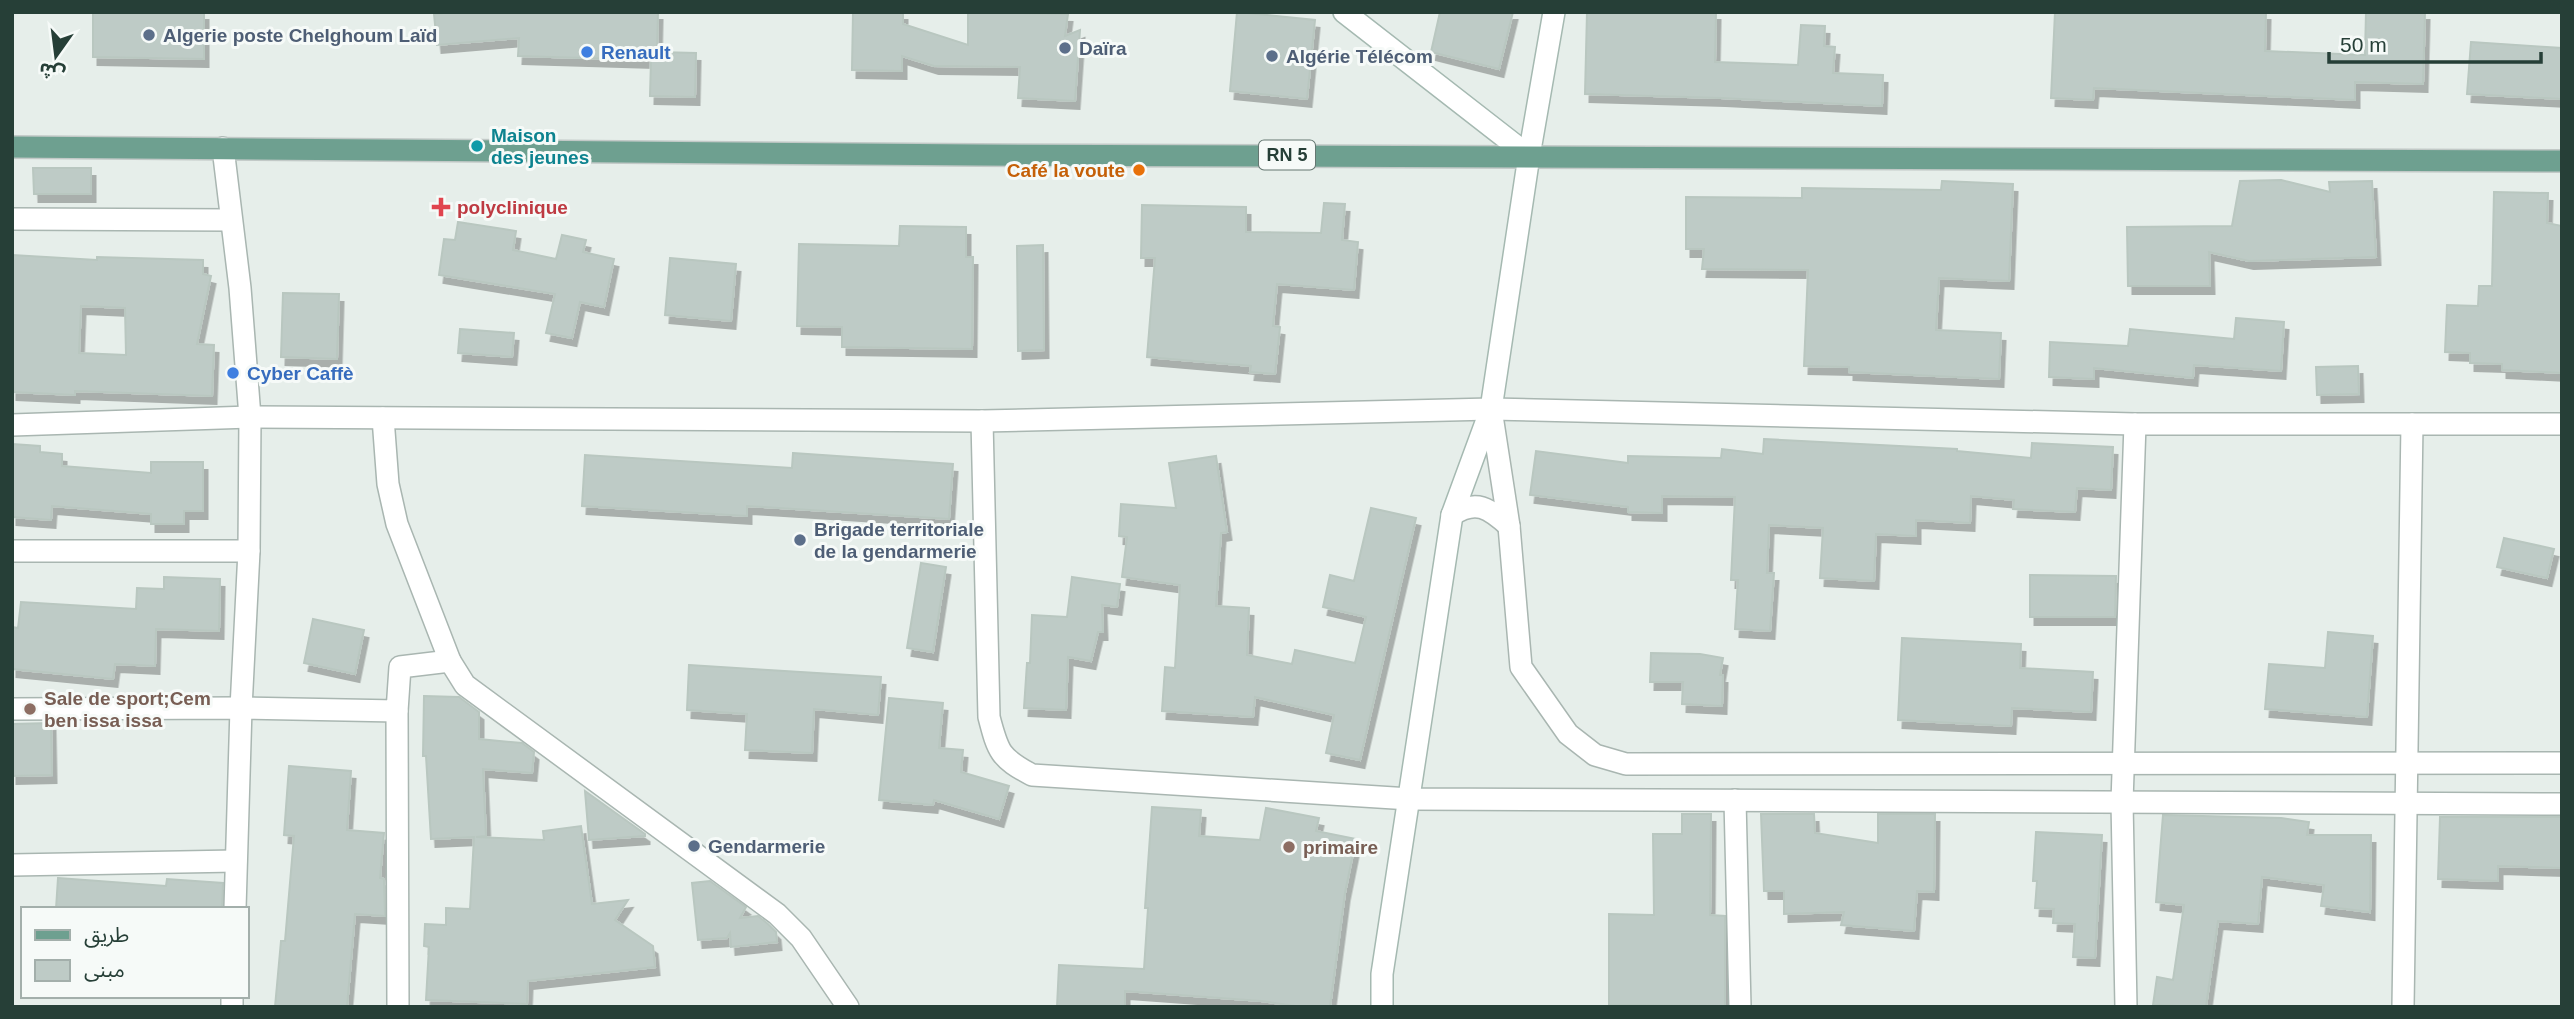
<svg xmlns="http://www.w3.org/2000/svg" width="2574" height="1019" font-family="Helvetica,'Noto Sans Arabic',sans-serif">
<style>
.building{fill:#becbc6;stroke:#b9c7c0;stroke-width:2;fill-rule:evenodd;filter:url(#shadow)}
.lines{fill:none;stroke-linecap:round;stroke-linejoin:round}
.street-casing{stroke:#a9b6b1;stroke-width:24}
.secondary-casing{stroke:#a5b9b1;stroke-width:24}
.primary-casing{stroke:#c2c9c7;stroke-width:24}
.street{stroke:#fff;stroke-width:21}
.secondary{stroke:#fff;stroke-width:21}
.primary{stroke:#6ea090;stroke-width:21}
.service-dot{fill:#5c6f8a;stroke:#f6faf8;stroke-width:2.5}
.shop-dot{fill:#3f7fe0;stroke:#f6faf8;stroke-width:2.5}
.culture-dot{fill:#0f9aa8;stroke:#f6faf8;stroke-width:2.5}
.food-dot{fill:#e8710a;stroke:#f6faf8;stroke-width:2.5}
.health-dot{fill:#e0444e;stroke:#f6faf8;stroke-width:2.5}
.education-dot{fill:#8d6e63;stroke:#f6faf8;stroke-width:2.5}
.labels{text-anchor:middle;stroke-width:6;stroke-linejoin:round;paint-order:stroke}
.shield{fill:#f6faf8;stroke:#647771;stroke-width:2}
.shield-label{font-size:18px;font-weight:bold;fill:#263f37}
.service-label{font-size:19px;font-weight:bold;fill:#4e5e75;stroke:#f6faf8;text-anchor:start}
.shop-label{font-size:19px;font-weight:bold;fill:#366cbe;stroke:#f6faf8;text-anchor:start}
.culture-label{font-size:19px;font-weight:bold;fill:#0d838f;stroke:#f6faf8;text-anchor:start}
.food-label{font-size:19px;font-weight:bold;fill:#c56008;stroke:#f6faf8;text-anchor:end}
.health-label{font-size:19px;font-weight:bold;fill:#be3a42;stroke:#f6faf8;text-anchor:start}
.education-label{font-size:19px;font-weight:bold;fill:#785e54;stroke:#f6faf8;text-anchor:start}
</style>
<defs>
<filter id="shadow"><feDropShadow dx="4.5" dy="8" stdDeviation="0" flood-color="#0004"/></filter>
</defs>
<rect width="100%" height="100%" fill="#e6eeea"/>
<g class="building">
<polygon points="93,12 204,12 204,59 93,57"/>
<polygon points="453,12 658,12 657,52 696,53 695,97 650,96 651,60 518,56 519,38 437,45 434,14"/>
<polygon points="853,12 903,12 903,24 968,45 968,12 1068,14 1065,36 1080,30 1075,101 1018,98 1020,67 934,66 902,56 902,71 852,70"/>
<polygon points="1237,12 1315,20 1307,99 1230,91"/>
<polygon points="1440,12 1513,12 1499,69 1431,52"/>
<polygon points="1587,12 1716,12 1715,62 1798,65 1801,25 1825,26 1824,46 1835,47 1833,73 1883,75 1882,106 1721,98 1585,94"/>
<polygon points="2055,12 2266,12 2265,51 2365,55 2366,12 2425,12 2423,84 2355,82 2355,100 2094,88 2093,100 2051,98"/>
<polygon points="2471,42 2562,48 2562,99 2467,94"/>
<polygon points="33,168 91,168 91,194 34,194"/>
<polygon points="2281,180 2330,192 2329,182 2372,181 2376,257 2249,261 2209,252 2210,286 2128,286 2127,227 2232,226 2240,181"/>
<polygon points="1942,181 2013,184 2009,281 1939,278 1936,330 2001,333 1999,379 1849,372 1849,367 1804,366 1808,270 1702,269 1704,249 1686,249 1686,197 1802,198 1802,188 1941,190"/>
<polygon points="2494,192 2548,193 2547,223 2562,226 2562,373 2502,370 2502,364 2470,363 2470,353 2445,352 2447,305 2478,306 2479,286 2492,286"/>
<polygon points="1324,203 1345,204 1342,240 1358,242 1354,290 1277,284 1273,326 1280,327 1275,374 1250,372 1251,366 1147,357 1155,258 1141,258 1142,205 1246,207 1246,232 1321,233"/>
<polygon points="458,222 516,231 513,250 556,259 562,235 586,240 583,252 614,259 604,307 580,302 572,338 546,333 555,294 439,275 444,239 455,240"/>
<polygon points="900,226 966,227 966,257 973,257 972,349 842,347 842,327 797,326 799,244 899,246"/>
<polygon points="1043,245 1044,350 1018,351 1017,246"/>
<path d="M12,255L97,260V257L203,260V274L211,276L197,344L214,345L212,396L75,391V395L12,392ZM81,306L125,308L126,355L79,353Z"/>
<polygon points="670,258 736,264 731,321 665,315"/>
<polygon points="283,293 339,294 337,359 281,357"/>
<polygon points="2236,318 2284,322 2281,371 2194,365 2193,378 2094,368 2094,379 2049,377 2050,342 2128,346 2130,329 2234,339"/>
<polygon points="460,329 514,333 512,357 458,353"/>
<polygon points="2358,366 2359,394 2317,395 2316,367"/>
<polygon points="1764,439 1957,449 1957,451 2031,458 2032,443 2113,447 2111,490 2077,488 2075,512 2013,509 2014,500 1971,496 1970,523 1916,520 1916,536 1876,534 1874,581 1820,578 1823,528 1769,525 1767,573 1774,573 1770,631 1735,629 1738,580 1731,580 1735,497 1662,496 1662,513 1628,512 1628,507 1530,495 1536,451 1628,463 1628,456 1721,458 1722,449 1763,454"/>
<polygon points="12,444 40,446 40,452 62,454 62,466 151,473 151,462 203,462 203,511 184,511 184,524 151,524 151,514 52,506 51,520 12,517"/>
<polygon points="793,453 953,464 949,519 747,506 747,516 582,506 585,455 792,468"/>
<polygon points="1216,456 1227,532 1221,533 1216,606 1249,608 1247,655 1292,664 1295,650 1355,663 1366,617 1323,607 1330,575 1354,581 1371,508 1416,518 1360,760 1326,753 1334,715 1255,697 1253,717 1162,711 1165,667 1175,668 1180,585 1122,577 1127,537 1119,536 1121,504 1176,508 1169,463"/>
<polygon points="2504,538 2554,549 2547,578 2497,567"/>
<polygon points="921,563 946,567 933,652 907,648"/>
<polygon points="2030,575 2116,576 2115,617 2030,617"/>
<polygon points="164,577 220,579 219,631 156,629 155,666 115,664 113,679 12,669 12,627 18,628 21,602 136,609 137,588 164,589"/>
<polygon points="1072,577 1120,584 1117,607 1102,605 1103,632 1098,632 1091,661 1068,657 1066,710 1024,708 1027,663 1030,663 1032,615 1067,617"/>
<polygon points="313,619 364,630 355,674 304,663"/>
<polygon points="2328,632 2373,636 2367,717 2265,709 2269,664 2325,668"/>
<polygon points="1902,638 2021,644 2020,668 2093,672 2091,712 2012,708 2011,726 1898,720"/>
<polygon points="1651,653 1700,654 1723,658 1720,675 1723,675 1722,706 1682,704 1683,682 1650,682"/>
<polygon points="689,665 881,677 878,715 814,709 812,753 745,750 747,714 687,710"/>
<polygon points="424,696 459,697 479,712 479,739 522,743 534,752 532,773 483,769 486,836 476,837 544,840 543,831 581,826 592,904 628,900 615,920 653,946 655,967 528,981 527,1004 426,1000 429,947 424,946 425,924 446,925 446,908 470,909 474,837 431,839 426,756 423,756"/>
<polygon points="889,698 943,703 939,748 963,750 961,772 1009,786 999,819 934,800 933,805 879,800"/>
<polygon points="51,723 52,775 12,776 12,724"/>
<polygon points="289,766 351,771 347,830 384,833 380,878 384,879 385,916 355,914 347,1007 275,1007 281,941 285,941 294,836 284,835"/>
<polygon points="585,791 645,834 645,836 589,840"/>
<polygon points="1152,807 1201,810 1199,836 1260,840 1266,808 1319,818 1316,831 1356,839 1345,893 1330,1007 1302,1007 1261,1001 1125,991 1125,1007 1057,1007 1059,965 1144,969 1148,908 1145,908"/>
<polygon points="1682,814 1711,814 1710,915 1725,916 1725,1006 1609,1005 1609,914 1654,915 1653,834 1682,834"/>
<polygon points="1761,814 1814,814 1815,833 1878,843 1878,814 1935,814 1934,892 1917,891 1914,931 1841,925 1844,912 1784,914 1784,891 1764,891"/>
<polygon points="2163,815 2281,818 2309,822 2307,835 2371,835 2370,912 2321,906 2324,885 2262,877 2258,924 2218,921 2206,1007 2153,1005 2157,977 2173,980 2184,905 2156,902"/>
<polygon points="2440,817 2562,817 2562,868 2498,866 2498,881 2438,879"/>
<polygon points="2036,832 2102,835 2095,958 2073,957 2075,924 2053,923 2054,909 2035,908 2037,881 2033,881"/>
<polygon points="58,878 166,886 167,879 223,883 222,909 56,909"/>
<polygon points="710,881 746,907 740,918 758,916 768,924 776,932 777,942 731,947 730,933 727,938 698,940 692,883"/>
</g>
<g class="lines">
<g class="street-casing">
<g id="street">
<polyline points="223,148 240,288 250,417 249,551 241,708 235,909"/>
<polyline points="12,219 231,220"/>
<polyline points="1491,409 1509,526 1521,667 1568,734 1595,755 1626,764 2562,763"/>
<polyline points="383,418 388,484 397,524 450,661 465,685 777,914 801,938 848,1007"/>
<path d="M982,421L989,717C998,752 1000,758 1032,775L1410,799L2562,804"/>
<polyline points="12,425 250,417 982,421 1491,409 2135,424 2562,424"/>
<path d="M1452,515C1476,499 1489,508 1509,526"/>
<polyline points="12,551 249,551"/>
<polyline points="12,709 241,708 397,711 400,667 450,661"/>
<polyline points="397,711 398,1007"/>
<polyline points="1735,800 1740,1007"/>
<polyline points="12,865 236,861"/>
<polyline points="232,1007 232,996"/>
<polyline points="2126,1007 2122,802 2135,424"/>
<polyline points="2403,1007 2412,424"/>
</g>
</g>
<g class="secondary-casing">
<g id="secondary">
<polyline points="1344,12 1529,156"/>
<polyline points="1382,1007 1382,974 1452,515 1491,409 1529,156 1554,12"/>
</g>
</g>
<g class="primary-casing">
<polyline id="primary" points="12,147 978,155 2562,161"/>
</g>
<use href="#street" class="street"/>
<use href="#secondary" class="secondary"/>
<use href="#primary" class="primary"/>
</g>
<g class="service-dot">
<circle cx="149" cy="35" r="7"/>
<circle cx="1065" cy="48" r="7"/>
<circle cx="1272" cy="56" r="7"/>
<circle cx="800" cy="540" r="7"/>
<circle cx="694" cy="846" r="7"/>
</g>
<g class="shop-dot">
<circle cx="587" cy="52" r="7"/>
<circle cx="233" cy="373" r="7"/>
</g>
<circle class="culture-dot" cx="477" cy="146" r="7"/>
<circle class="food-dot" cx="1139" cy="170" r="7"/>
<path class="health-dot" d="M437.5 196.5h7v7h7v7h-7v7h-7v-7h-7v-7h7z"/>
<g class="education-dot">
<circle cx="30" cy="709" r="7"/>
<circle cx="1289" cy="847" r="7"/>
</g>
<g class="labels">
<rect class="shield" x="1259" y="140.5" width="56" height="29" rx="5"/>
<g class="shield-label">
<text x="1287" y="161">RN 5</text>
</g>
<g class="service-label">
<text x="163" y="42">Algerie poste Chelghoum Laïd</text>
<text x="1079" y="55">Daïra</text>
<text x="1286" y="63">Algérie Télécom</text>
<text x="814" y="536">Brigade territoriale<tspan x="814" dy="22">de la gendarmerie</tspan></text>
<text x="708" y="853">Gendarmerie</text>
</g>
<g class="shop-label">
<text x="601" y="59">Renault</text>
<text x="247" y="380">Cyber Caffè</text>
</g>
<g class="culture-label">
<text x="491" y="142">Maison<tspan x="491" dy="22">des jeunes</tspan></text>
</g>
<g class="food-label">
<text x="1125" y="177">Café la voute</text>
</g>
<g class="health-label">
<text x="457" y="214">polyclinique</text>
</g>
<g class="education-label">
<text x="44" y="705">Sale de sport;Cem<tspan x="44" dy="22">ben issa issa</tspan></text>
<text x="1303" y="854">primaire</text>
</g>
</g>
<rect width="2574" height="1019" fill="none" stroke="#263f37" stroke-width="28"/>
<rect x="21" y="907" width="228" height="91" fill="#f6faf8" stroke="#a3afab" stroke-width="2"/>
<rect x="35" y="930" width="35" height="10" fill="#6ea090" stroke="#a3afab" stroke-width="2"/>
<text x="84" y="942" font-size="21" fill="#263f37">طريق</text>
<rect x="35" y="960" width="35" height="21" fill="#becbc6" stroke="#a3afab" stroke-width="2"/>
<text x="84" y="977" font-size="21" fill="#263f37">مبنى</text>
<g transform="translate(56 56) rotate(194)" stroke="#f6faf8" stroke-width="5" paint-order="stroke">
<path d="M0-5L12 26L0 18L-12 26Z" fill="#263f37"/>
<text y="-10" font-size="19" font-weight="bold" text-anchor="middle" fill="#263f37">ش</text>
</g>
<path d="M2329 52v10h212v-10" fill="none" stroke="#263f37" stroke-width="3.5"/>
<text x="2340" y="52" font-size="21" fill="#263f37" stroke="#f6faf8" stroke-width="5" paint-order="stroke">50 m</text>
</svg>
